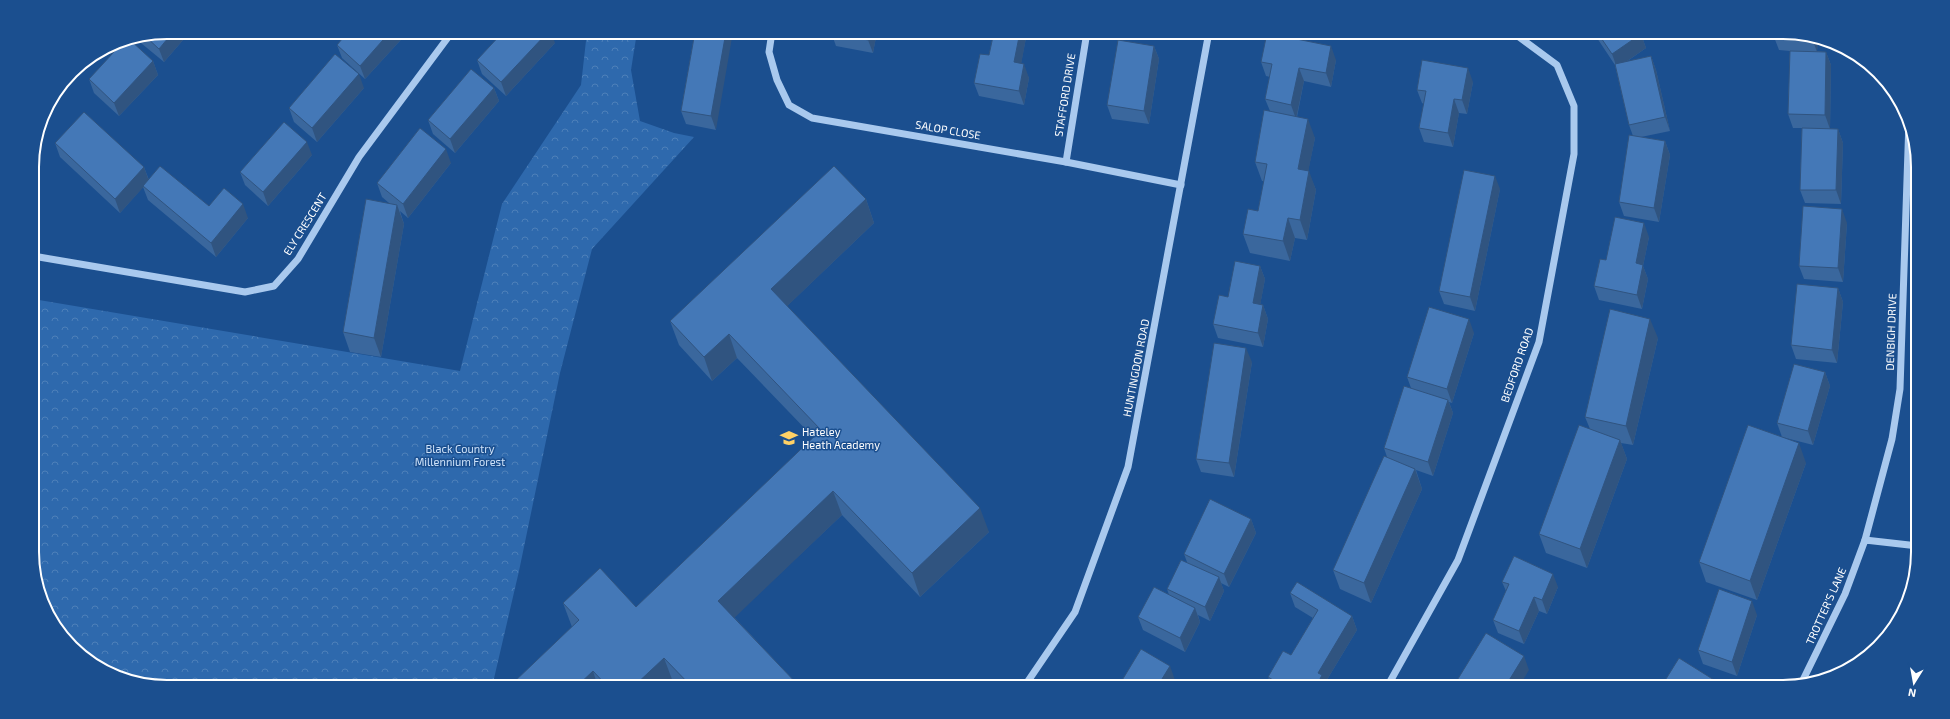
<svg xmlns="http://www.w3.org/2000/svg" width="1950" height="719" font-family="'Exo 2',sans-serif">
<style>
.forest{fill:url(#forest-crowns)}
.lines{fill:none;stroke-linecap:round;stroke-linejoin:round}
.minor{stroke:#a9c9ee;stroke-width:7}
.wall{fill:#3a679d}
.shaded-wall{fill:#305480}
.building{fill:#4478b7;stroke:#305480}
.labels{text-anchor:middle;stroke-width:3;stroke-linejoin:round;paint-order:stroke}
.street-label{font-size:11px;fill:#fff;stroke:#1b4f8f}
.poi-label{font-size:11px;fill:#fff;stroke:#1b4f8f;text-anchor:start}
.park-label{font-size:11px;fill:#cfe3fa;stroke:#1b4f8f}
.rim{fill:none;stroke:#fff;stroke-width:2}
</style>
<defs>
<pattern id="forest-crowns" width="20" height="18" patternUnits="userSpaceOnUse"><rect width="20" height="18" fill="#2e69ad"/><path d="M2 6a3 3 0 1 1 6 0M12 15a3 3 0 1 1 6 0" fill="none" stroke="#4d80b9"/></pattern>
</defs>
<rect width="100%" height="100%" fill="#1b4f8f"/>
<polygon class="forest" points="587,32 637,32 631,70 640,121 674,133 694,137 592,249 560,373 519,571 492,687 167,687 124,680 66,641 35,578 33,299 460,371 502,204 581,85"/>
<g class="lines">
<g class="minor">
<polyline points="772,32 769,52 777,80 789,105 812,118 1066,162 1181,185"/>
<polyline points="1066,162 1087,32"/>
<polyline points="33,256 245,292 274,286 298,259 359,157 452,32"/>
<polyline points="1865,540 1892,439 1900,389 1909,120"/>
<polyline points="1801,684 1845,594 1865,540 1918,546"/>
<polyline points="1024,687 1075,612 1128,467 1209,32"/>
<polyline points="1387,687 1458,560 1539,342 1574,154 1574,106 1557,65 1519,37 1507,32"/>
</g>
</g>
<g class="wall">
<polygon points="167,32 190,32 164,62 141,43 139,38"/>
<polygon points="348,32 408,32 365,79 342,58 337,45"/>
<polygon points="695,32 716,130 686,124 681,111"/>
<polygon points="831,32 877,32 873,53 836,46"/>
<polygon points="994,32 1024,32 1026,38 1021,63 1029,78 1024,105 979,96 974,83 989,55"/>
<polygon points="1593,32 1640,32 1641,34 1646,48 1626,62 1651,56 1656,70 1670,131 1641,137 1665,141 1670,155 1659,222 1624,216 1619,202 1633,136 1629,125 1615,65"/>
<polygon points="1783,32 1818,38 1817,51 1826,52 1831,65 1830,129 1838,129 1843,143 1841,204 1805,203 1800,190 1802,128 1793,128 1788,114 1790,51 1779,50 1774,37"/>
<polygon points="555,43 506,96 482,74 477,60"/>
<polygon points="1154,46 1159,59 1149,124 1112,119 1107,105"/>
<polygon points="1336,60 1331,87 1304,81 1297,117 1315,138 1308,171 1316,190 1307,240 1295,238 1290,261 1250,253 1243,234 1258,211 1264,181 1262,181 1255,162 1270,111 1265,99 1270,77 1266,76 1261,62"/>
<polygon points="153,61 158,75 119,116 94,93 89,79"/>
<polygon points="1473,82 1467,114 1459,113 1453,147 1424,142 1419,128 1424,104 1422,103 1417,90"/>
<polygon points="364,88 317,142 294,122 289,108"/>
<polygon points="494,88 499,101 455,153 433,134 428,120"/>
<polygon points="55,143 144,167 149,180 209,206 248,218 216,257 148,200 143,187 120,213 60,157"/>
<polygon points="312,155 268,206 245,185 240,172"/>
<polygon points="451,163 408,218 400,211 404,224 381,357 350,352 343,332 389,203 382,197 377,183"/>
<polygon points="1500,189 1475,311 1444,304 1439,291"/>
<polygon points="866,199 874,223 787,306 989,532 920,597 842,515 734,617 800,687 678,687 673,682 667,687 514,687 513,683 572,627 563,603 636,607 814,438 737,358 712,381 679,345 670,321"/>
<polygon points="1847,223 1843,282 1804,279 1799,266"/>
<polygon points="1649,237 1643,266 1648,279 1642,309 1599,300 1594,286 1606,260"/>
<polygon points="1260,266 1265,279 1260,305 1263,305 1268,319 1263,347 1218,338 1213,324 1228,297"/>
<polygon points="1838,288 1843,302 1837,363 1796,359 1791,345"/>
<polygon points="1474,333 1452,403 1449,402 1453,413 1433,476 1416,470 1422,489 1371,603 1340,589 1333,570 1387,457 1384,448 1411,388 1407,377"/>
<polygon points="1658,338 1633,445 1621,443 1627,459 1587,568 1546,553 1539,534 1590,429 1585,417"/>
<polygon points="1252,362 1234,477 1201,472 1196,459"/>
<polygon points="1825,372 1830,386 1813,445 1782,437 1777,423"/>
<polygon points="1806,463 1757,600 1706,582 1699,562"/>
<polygon points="1251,519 1256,533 1229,587 1221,583 1224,591 1210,621 1198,615 1200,622 1185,652 1143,630 1138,617 1169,595 1167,589 1187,562 1184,554"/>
<polygon points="1502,582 1558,587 1547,614 1539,611 1524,644 1498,633 1493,620 1506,591"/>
<polygon points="1290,593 1352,616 1357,630 1325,683 1327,687 1272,687 1268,677 1291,655 1313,618 1295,607"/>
<polygon points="1757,615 1737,676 1703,664 1698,650"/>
</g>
<g class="shaded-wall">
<polygon points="173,32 190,32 164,62 159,49"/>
<polygon points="390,32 408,32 365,79 360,66"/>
<polygon points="548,32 551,32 555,43 506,96 501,82"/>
<polygon points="726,32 733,32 716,130 711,116"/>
<polygon points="869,32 877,32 873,53 868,40"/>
<polygon points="1020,32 1024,32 1026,38 1019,76 1014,62"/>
<polygon points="1641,34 1646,48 1617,68 1612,54"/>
<polygon points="1812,37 1818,38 1817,52 1812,38"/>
<polygon points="1154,46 1159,59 1149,124 1144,111"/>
<polygon points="1331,46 1336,60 1331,87 1326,73"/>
<polygon points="1826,52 1831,65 1830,129 1825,115"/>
<polygon points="1651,56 1656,70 1670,131 1665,117"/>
<polygon points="153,61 158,75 119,116 114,103"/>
<polygon points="1024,64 1029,78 1024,105 1019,91"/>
<polygon points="1299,68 1304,81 1296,119 1291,105"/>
<polygon points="1468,68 1473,82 1467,114 1462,100"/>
<polygon points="359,74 364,88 317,142 312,128"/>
<polygon points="494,88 499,101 455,153 450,139"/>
<polygon points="1454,99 1459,113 1453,147 1448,133"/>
<polygon points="1308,119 1315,138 1305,188 1298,169"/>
<polygon points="1838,129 1843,143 1841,204 1836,190"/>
<polygon points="1665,141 1670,155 1659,222 1654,208"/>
<polygon points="307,142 312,155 268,206 263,192"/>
<polygon points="446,149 451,163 408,218 403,204"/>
<polygon points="144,167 149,181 120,213 115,199"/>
<polygon points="1309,171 1316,190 1307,240 1300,220"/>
<polygon points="1495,176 1500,189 1475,311 1470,297"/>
<polygon points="866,199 874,223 780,313 771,289"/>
<polygon points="243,204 248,218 216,257 211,243"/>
<polygon points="397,205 404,224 381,357 374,338"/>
<polygon points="1842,209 1847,223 1843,282 1838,268"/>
<polygon points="1288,218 1295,238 1290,261 1283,241"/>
<polygon points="1644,223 1649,237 1643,266 1648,279 1642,309 1637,295 1636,263"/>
<polygon points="1260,266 1265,279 1258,317 1253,303"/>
<polygon points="1838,288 1843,302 1837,363 1832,350"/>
<polygon points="1263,305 1268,319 1263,347 1258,333"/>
<polygon points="1469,319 1474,333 1452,403 1447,389"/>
<polygon points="1650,319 1658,338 1633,445 1626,426"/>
<polygon points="729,334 737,358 712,381 704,357"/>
<polygon points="1246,348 1252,362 1234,477 1229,463"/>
<polygon points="1825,372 1830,386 1813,445 1808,431"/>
<polygon points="1448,400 1453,413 1433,476 1428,462"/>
<polygon points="1620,440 1627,459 1587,568 1580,549"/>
<polygon points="1799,443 1806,463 1757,600 1750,581"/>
<polygon points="1415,469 1422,489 1371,603 1364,583"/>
<polygon points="833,491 842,515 727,625 718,601"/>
<polygon points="980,508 989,532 920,597 912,573"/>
<polygon points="1251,519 1256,533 1229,587 1224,574"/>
<polygon points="1553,574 1558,587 1547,614 1542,600"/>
<polygon points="1219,577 1224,591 1210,621 1205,607"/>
<polygon points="1534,597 1539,611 1524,644 1519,631"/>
<polygon points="1752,601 1757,615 1737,676 1732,662"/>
<polygon points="1195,608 1200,622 1185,652 1180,638"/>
<polygon points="1352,616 1357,630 1325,683 1327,687 1316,687 1318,673"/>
<polygon points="1524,656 1529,670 1519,687 1505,687"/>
<polygon points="664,658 673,682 667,687 633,687"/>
<polygon points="1170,666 1175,680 1171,687 1157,687"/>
<polygon points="593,671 598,687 576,687"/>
</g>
<g class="building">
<polygon points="167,32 173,32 159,49 145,36"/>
<polygon points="348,32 390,32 360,66 337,45"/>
<polygon points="503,32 548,32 501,82 477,60"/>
<polygon points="695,32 726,32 711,116 681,111"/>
<polygon points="832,32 869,32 868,40"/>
<polygon points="994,32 1020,32 1014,62 1024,64 1019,91 974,83 980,54 989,55"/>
<polygon points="1597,32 1640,32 1641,34 1612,54"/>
<polygon points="1774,32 1783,32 1812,37 1812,38 1774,37"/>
<polygon points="1267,33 1331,46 1326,73 1299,68 1291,105 1265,99 1272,64 1261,62"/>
<polygon points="129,39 153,61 114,103 89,79 125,40"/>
<polygon points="1118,40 1154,46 1144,111 1107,105"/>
<polygon points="1790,51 1826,52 1825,115 1788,114"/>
<polygon points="335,54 359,74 312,128 289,108"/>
<polygon points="1651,56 1665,117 1629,125 1615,64"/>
<polygon points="1422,60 1468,68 1462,100 1454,99 1448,133 1419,128 1426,91 1417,90"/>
<polygon points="471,69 494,88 450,139 428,120"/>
<polygon points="1264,110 1308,119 1298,169 1309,171 1300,220 1288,218 1283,241 1243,234 1248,209 1258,211 1267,164 1255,162"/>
<polygon points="84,112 144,167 115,199 55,143"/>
<polygon points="284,122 307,142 263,192 240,172"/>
<polygon points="420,128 446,149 403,204 377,183"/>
<polygon points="1802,128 1838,129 1836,190 1800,190"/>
<polygon points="1629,135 1665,141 1654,208 1619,202"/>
<polygon points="160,166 209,206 224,188 243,204 211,243 143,186"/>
<polygon points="834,166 866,199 771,289 980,508 912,573 833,491 718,601 800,687 692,687 664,658 633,687 608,687 593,671 576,687 517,687 513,683 579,620 563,603 600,568 636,607 821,430 729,334 704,357 670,321"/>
<polygon points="1464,170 1495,176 1470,297 1439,291"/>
<polygon points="366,199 397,205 374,338 343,332"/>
<polygon points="1803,206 1842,209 1838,268 1799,266"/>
<polygon points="1615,217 1644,223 1636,263 1643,265 1637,295 1594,286 1600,259 1606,260"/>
<polygon points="1235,261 1260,266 1253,303 1263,305 1258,333 1213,324 1219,295 1228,297"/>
<polygon points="1797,284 1838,288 1832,350 1791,345"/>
<polygon points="1429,307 1469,319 1447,389 1407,377"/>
<polygon points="1610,309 1650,319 1626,426 1585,417"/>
<polygon points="1214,343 1246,348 1229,463 1196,459"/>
<polygon points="1794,364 1825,372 1808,431 1777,423"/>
<polygon points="1404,386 1448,400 1428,462 1384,448"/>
<polygon points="1579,425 1620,440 1580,549 1539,534"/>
<polygon points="1748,425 1799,443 1750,581 1699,562"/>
<polygon points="1384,456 1415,469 1364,583 1333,570"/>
<polygon points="1210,499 1251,519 1224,574 1184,554"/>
<polygon points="1514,556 1553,574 1542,600 1534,597 1519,631 1493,620 1509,584 1502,582"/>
<polygon points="1181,560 1219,577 1205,607 1167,589"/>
<polygon points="1297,582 1352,616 1318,673 1322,675 1316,687 1285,687 1268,677 1283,651 1291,655 1318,610 1290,593"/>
<polygon points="1154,587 1195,608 1180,638 1138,617"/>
<polygon points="1719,589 1752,601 1732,662 1698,650"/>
<polygon points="1486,633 1524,656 1505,687 1453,687"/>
<polygon points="1141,649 1170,666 1157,687 1118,687"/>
<polygon points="1679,658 1719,683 1717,687 1661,687"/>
</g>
<defs>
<g id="school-bare" transform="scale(1.38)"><path d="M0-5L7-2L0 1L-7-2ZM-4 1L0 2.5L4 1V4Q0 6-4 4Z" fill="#ffd166" stroke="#1b4f8f" stroke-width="2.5" paint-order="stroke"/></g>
</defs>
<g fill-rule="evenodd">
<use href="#school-bare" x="789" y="438"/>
</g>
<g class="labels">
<g class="street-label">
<text transform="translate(1065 95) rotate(-81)" y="4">STAFFORD DRIVE</text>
<text transform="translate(948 130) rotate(10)" y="4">SALOP CLOSE</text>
<text transform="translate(305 224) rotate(-58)" y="4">ELY CRESCENT</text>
<text transform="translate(1891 332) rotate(-88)" y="4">DENBIGH DRIVE</text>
<text transform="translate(1517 365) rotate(-71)" y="4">BEDFORD ROAD</text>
<text transform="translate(1136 368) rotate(-79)" y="4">HUNTINGDON ROAD</text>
<text transform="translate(1826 606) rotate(-66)" y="4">TROTTER'S LANE</text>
</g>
<g class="poi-label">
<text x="802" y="436">Hateley<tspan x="802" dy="13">Heath Academy</tspan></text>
</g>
<g class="park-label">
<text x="460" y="453">Black Country<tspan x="460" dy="13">Millennium Forest</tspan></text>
</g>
</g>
<path d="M0 0H1950V719H0ZM167 39H1783A128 128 0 0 1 1911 167V552A128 128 0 0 1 1783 680H167A128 128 0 0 1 39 552V167A128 128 0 0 1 167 39Z" fill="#1b4f8f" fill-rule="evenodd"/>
<path class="rim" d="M167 39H1783A128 128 0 0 1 1911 167V552A128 128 0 0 1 1783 680H167A128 128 0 0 1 39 552V167A128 128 0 0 1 167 39Z"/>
<g transform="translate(1914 683) rotate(191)" stroke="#1b4f8f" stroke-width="3" paint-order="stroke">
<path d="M0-3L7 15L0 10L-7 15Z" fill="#ffffff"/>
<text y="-6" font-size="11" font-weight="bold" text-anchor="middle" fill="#ffffff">N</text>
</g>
</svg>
